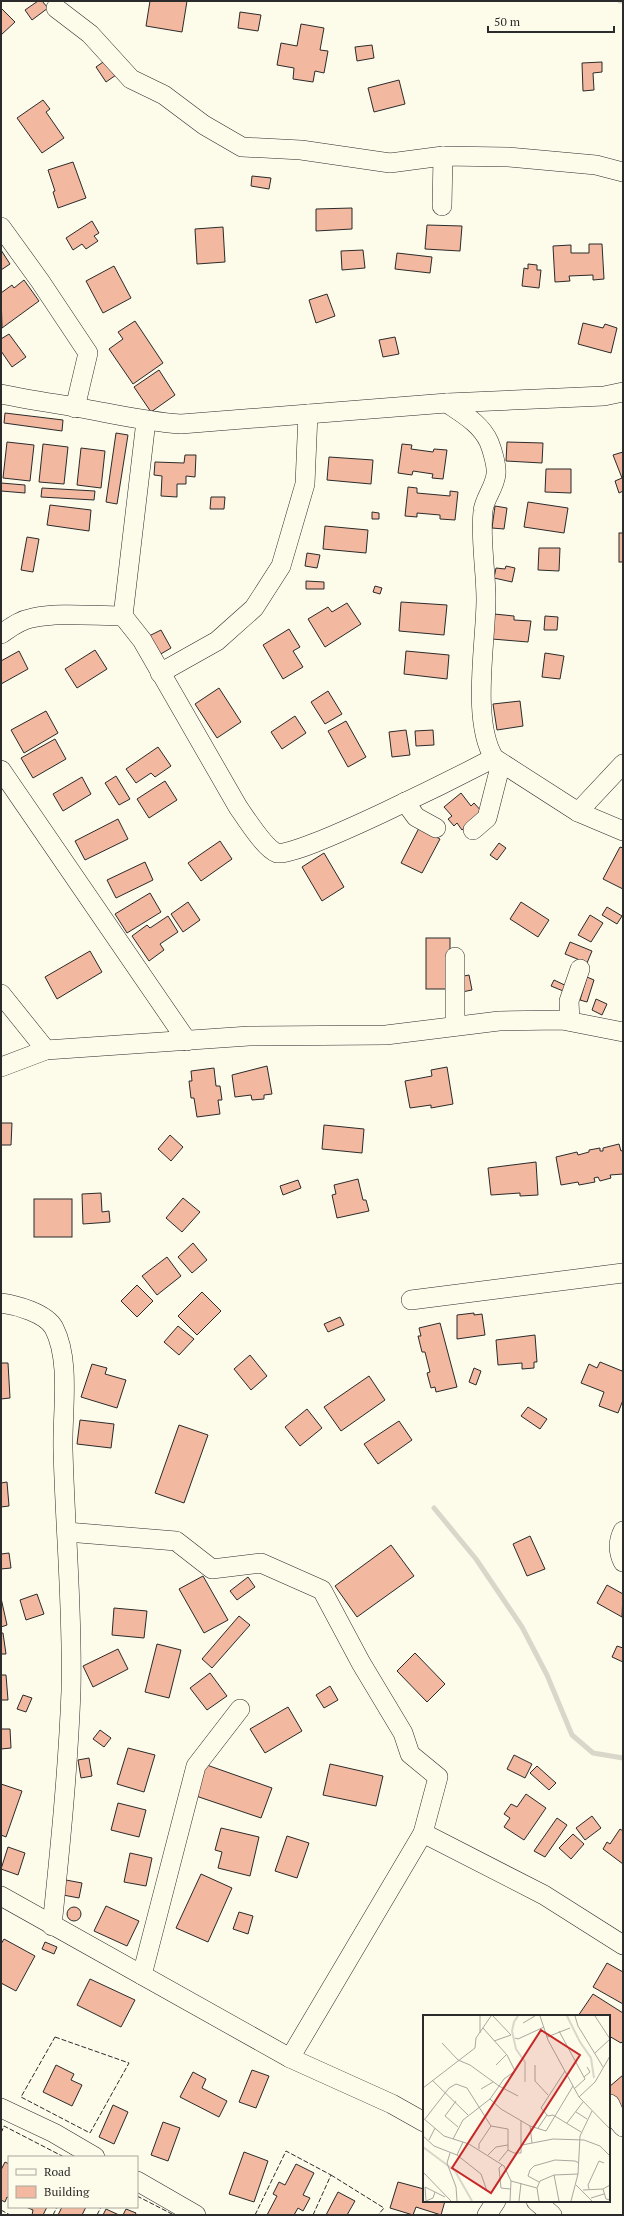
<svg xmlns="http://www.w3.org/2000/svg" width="624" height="2216" font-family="'PT Serif',serif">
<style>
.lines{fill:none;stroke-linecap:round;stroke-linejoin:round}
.stream{stroke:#d8d7c9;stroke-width:5}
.building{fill:#f2b8a0;stroke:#2b2b2b}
.minor-casing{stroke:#2b2b2b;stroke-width:20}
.minor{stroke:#fdfbea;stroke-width:19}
.fence{stroke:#2b2b2b;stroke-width:1;stroke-dasharray:5 2;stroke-linecap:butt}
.inset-river{fill:none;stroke:#d8d7c9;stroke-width:2}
.inset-road{fill:none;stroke:#a9a89e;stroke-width:1}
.view{fill:#c62828;fill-opacity:0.15;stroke:#c62828;stroke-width:2}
.inset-edge{fill:none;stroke:#2b2b2b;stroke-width:2}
</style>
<rect width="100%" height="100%" fill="#fdfbea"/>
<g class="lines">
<g class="stream">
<polyline points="620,1 623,1"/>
<polyline points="434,1508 476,1559 522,1627 547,1675 572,1735 593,1753 623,1758"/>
</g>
</g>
<g class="building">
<polygon points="38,1 42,1 48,8 32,20 25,10"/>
<polygon points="150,1 187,1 182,32 146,26"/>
<polygon points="2,9 15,22 1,35 1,10"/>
<polygon points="240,12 261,15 258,31 238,28"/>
<polygon points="301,24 324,28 320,50 328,51 324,73 315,71 313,82 293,79 294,68 277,65 281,43 297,46"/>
<polygon points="372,45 374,58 357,61 355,47"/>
<polygon points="106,60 116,75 106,82 96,67"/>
<polygon points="602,62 602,72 593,73 594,90 583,91 582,63"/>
<polygon points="399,80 405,104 374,112 368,88"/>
<polygon points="43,100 50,109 46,112 64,138 42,153 17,118"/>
<polygon points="73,162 86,198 58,208 53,192 55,191 48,170"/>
<polygon points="252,176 271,178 269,189 251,186"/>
<polygon points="352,208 352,229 316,231 316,209"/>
<polygon points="92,221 99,233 94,236 98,241 86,249 82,244 73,250 66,238"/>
<polygon points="427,225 462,226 460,251 425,249"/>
<polygon points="223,227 225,262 197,264 195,229"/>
<polygon points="589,244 602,244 604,279 593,280 593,275 569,276 570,281 555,282 553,246 571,245 571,253 589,253"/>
<polygon points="1,250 10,264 1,270"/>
<polygon points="363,250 365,268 342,270 341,251"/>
<polygon points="397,253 432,257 430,273 395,269"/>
<polygon points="528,264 537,265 537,270 541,270 539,288 522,286 524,268 528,269"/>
<polygon points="114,266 131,298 103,313 86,281"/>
<polygon points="24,280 39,301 2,328 1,293 12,285 14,288"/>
<polygon points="327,294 335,316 316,323 309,300"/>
<polygon points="135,321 163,363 133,384 109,349 123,339 118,332"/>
<polygon points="583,323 603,328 605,324 617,328 611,353 578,344"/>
<polygon points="9,334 26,357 12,367 1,351 1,339"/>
<polygon points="395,337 399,354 383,357 379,340"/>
<polygon points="159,370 175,395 151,412 134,387"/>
<polygon points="5,413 63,420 62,431 4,423"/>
<polygon points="116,433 128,435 117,504 106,502"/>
<polygon points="7,442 34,445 30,481 3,478"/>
<polygon points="507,442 543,443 542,463 506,461"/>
<polygon points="43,444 68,447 64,484 39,482"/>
<polygon points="402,444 412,445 411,449 433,452 434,449 447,450 443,479 432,478 433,474 413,471 412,475 398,473"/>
<polygon points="81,448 105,451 101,488 77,485"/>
<polygon points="623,452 623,491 619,493 615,481 622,478 613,455"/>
<polygon points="185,455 196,455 195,477 186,476 186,484 177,484 177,497 161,496 162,476 154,475 155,462 184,463"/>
<polygon points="329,457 373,460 371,484 327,480"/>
<polygon points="546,469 571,469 571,493 545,492"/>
<polygon points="1,483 25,485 25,493 1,491"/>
<polygon points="408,487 417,488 417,493 450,496 450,491 458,492 455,520 440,519 440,515 417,513 417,517 405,516"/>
<polygon points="42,488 95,491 94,500 41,497"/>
<polygon points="211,497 225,497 224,509 210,509"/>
<polygon points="528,502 568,508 564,533 524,527"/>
<polygon points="50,505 91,510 89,531 47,525"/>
<polygon points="495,506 507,508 504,529 492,528"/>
<polygon points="372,512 379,513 379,519 372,519"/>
<polygon points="325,526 368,530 366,553 323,549"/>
<rect x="619" y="533" width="4" height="29"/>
<polygon points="27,537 39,539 33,572 21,570"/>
<polygon points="539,548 560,548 559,571 538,570"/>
<polygon points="307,553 320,555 317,568 305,566"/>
<polygon points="506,566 515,568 512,582 494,578 496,568 505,569"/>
<polygon points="306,581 324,582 324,589 306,589"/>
<polygon points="375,586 382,588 380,594 373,592"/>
<polygon points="401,602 447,605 444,635 399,631"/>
<polygon points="347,603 361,624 325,647 308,619 328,607 332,612"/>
<polygon points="494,614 514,616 514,620 531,621 528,642 492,639"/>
<polygon points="545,616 558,617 557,630 544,630"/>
<polygon points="289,629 300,647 293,651 303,667 283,679 263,645"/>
<polygon points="161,630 171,648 159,655 149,636"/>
<polygon points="95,650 107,669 77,688 65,669"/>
<polygon points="19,651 28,669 1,684 1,661"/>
<polygon points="406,651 449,655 447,679 404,674"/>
<polygon points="545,653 564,656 560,679 542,677"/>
<polygon points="219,688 241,722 217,738 195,704"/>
<polygon points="328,691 342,714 325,724 311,702"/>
<polygon points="520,701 523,726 497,730 493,704"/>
<polygon points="46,711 58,733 24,753 11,730"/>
<polygon points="295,716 306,733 282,749 271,732"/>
<polygon points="346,721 366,757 348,767 328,731"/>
<polygon points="406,730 410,755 392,757 389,732"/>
<polygon points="433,730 434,745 416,746 415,731"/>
<polygon points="55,739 66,759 33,778 21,758"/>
<polygon points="158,747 171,766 155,777 151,773 136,783 126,769"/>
<polygon points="116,776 130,799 119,805 105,783"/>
<polygon points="82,777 91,794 63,811 53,794"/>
<polygon points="165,781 177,800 149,818 137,799"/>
<polygon points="461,793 471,806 474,803 483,813 462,830 457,823 454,826 448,819 452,816 444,807"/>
<polygon points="118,819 128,839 85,860 75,841"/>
<polygon points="419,828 440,839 422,873 401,863"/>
<polygon points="220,841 232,859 201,881 188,863"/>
<polygon points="499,843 506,848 497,860 490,855"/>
<polygon points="620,847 623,848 623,889 603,879"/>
<polygon points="324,853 344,887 322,901 302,867"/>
<polygon points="145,862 153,880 116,898 107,880"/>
<polygon points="150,893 161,912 127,933 115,914"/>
<polygon points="188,902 200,920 183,932 171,914"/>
<polygon points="521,902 549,920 538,937 510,919"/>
<polygon points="607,907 622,916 617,924 602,915"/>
<polygon points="590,915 603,923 591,942 578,935"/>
<polygon points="168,916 178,932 160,944 164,950 149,961 132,936 147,925 150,928"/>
<rect x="426" y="938" width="24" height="51"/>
<polygon points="570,942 592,951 587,963 565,954"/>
<polygon points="90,951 102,972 57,999 45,977"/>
<polygon points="469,975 472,990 462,992 459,977"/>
<polygon points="587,977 594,980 587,1002 580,1000"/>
<polygon points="554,980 571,988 568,993 551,986"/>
<polygon points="596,999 607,1004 602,1015 592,1010"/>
<polygon points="267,1066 272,1094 264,1095 264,1099 252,1100 251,1095 235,1097 232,1075"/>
<polygon points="447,1067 453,1104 431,1108 431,1105 410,1108 405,1081 432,1076 431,1070"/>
<polygon points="214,1068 216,1086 220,1086 222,1100 218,1100 220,1114 197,1117 194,1098 191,1098 189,1081 192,1081 191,1071"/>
<polygon points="1,1123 12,1123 11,1145 1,1145"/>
<polygon points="324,1125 364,1129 362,1153 322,1149"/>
<polygon points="170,1135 183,1147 171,1161 158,1149"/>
<polygon points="619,1144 621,1151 623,1150 623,1174 610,1175 611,1178 600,1181 598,1177 594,1178 595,1182 579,1185 578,1182 561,1185 556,1157 577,1152 578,1155 589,1152 589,1150 600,1148 600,1151 603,1151 603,1148"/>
<polygon points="536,1162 538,1195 520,1196 520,1193 491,1195 488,1168"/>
<polygon points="358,1179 363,1200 366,1200 369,1211 337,1218 332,1195 336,1194 334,1185"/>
<polygon points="298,1180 301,1188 283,1195 280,1186"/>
<polygon points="101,1193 102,1212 109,1211 110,1222 83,1224 82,1194"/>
<polygon points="183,1198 200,1212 182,1232 166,1218"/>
<rect x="34" y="1199" width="38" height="38"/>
<polygon points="193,1243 207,1260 192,1273 178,1257"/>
<polygon points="167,1257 181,1276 157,1295 142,1276"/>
<polygon points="137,1285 153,1301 137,1317 121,1301"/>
<polygon points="202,1292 221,1311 197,1335 178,1316"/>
<polygon points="474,1313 474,1315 482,1314 485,1335 457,1339 457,1315"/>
<polygon points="340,1317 344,1325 328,1332 324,1324"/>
<polygon points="440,1323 457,1387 436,1392 435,1387 431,1388 427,1373 430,1372 425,1352 422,1352 418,1336 421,1336 419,1328"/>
<polygon points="178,1326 194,1339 179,1355 164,1342"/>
<polygon points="535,1335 537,1362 534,1362 534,1368 522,1369 522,1363 498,1365 496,1340"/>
<polygon points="250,1355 267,1376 251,1390 234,1369"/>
<polygon points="600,1362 622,1371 623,1368 623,1400 618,1413 599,1406 604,1392 581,1383 589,1364 597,1368"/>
<polygon points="1,1363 8,1363 10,1398 1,1399"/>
<polygon points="92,1364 107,1368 105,1374 126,1380 117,1408 81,1397"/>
<polygon points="474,1368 481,1371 476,1385 469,1382"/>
<polygon points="369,1376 385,1400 341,1431 324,1407"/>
<polygon points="528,1407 547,1419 540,1429 521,1416"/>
<polygon points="307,1409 322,1428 300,1446 285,1427"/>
<polygon points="80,1420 114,1424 111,1448 77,1444"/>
<polygon points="399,1421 412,1440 378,1464 364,1444"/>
<polygon points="179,1425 208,1435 184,1503 155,1493"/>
<polygon points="7,1482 9,1506 1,1507 1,1483"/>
<polygon points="530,1536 545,1569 527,1576 513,1544"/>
<polygon points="391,1545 414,1576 357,1617 335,1586"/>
<polygon points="9,1553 11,1568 1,1569 1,1554"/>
<polygon points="203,1576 228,1620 204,1633 179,1589"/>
<polygon points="248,1577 255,1587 237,1600 230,1591"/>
<polygon points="607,1585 623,1594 622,1617 597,1603"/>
<polygon points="37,1594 44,1614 26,1620 20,1600"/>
<polygon points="1,1598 7,1625 1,1627"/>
<polygon points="114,1608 147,1611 144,1638 112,1635"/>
<polygon points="239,1616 250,1625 212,1668 202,1659"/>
<polygon points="1,1633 3,1633 6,1654 1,1654"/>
<polygon points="157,1644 181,1650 169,1698 145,1692"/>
<polygon points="617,1646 623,1648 623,1662 612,1657"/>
<polygon points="118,1649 128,1669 93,1687 83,1666"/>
<polygon points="415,1653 445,1684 427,1702 397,1671"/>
<polygon points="210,1673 227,1696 207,1710 190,1688"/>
<polygon points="1,1675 6,1675 8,1700 1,1700"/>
<polygon points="330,1686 338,1700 324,1708 316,1695"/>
<polygon points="23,1695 32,1698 26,1712 17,1709"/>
<polygon points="288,1707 302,1731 265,1753 250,1729"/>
<polygon points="1,1729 10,1729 11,1748 1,1749"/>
<polygon points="100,1730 111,1738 104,1747 93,1739"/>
<polygon points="128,1748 155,1755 144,1792 117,1784"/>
<polygon points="514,1755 532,1764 525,1778 507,1769"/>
<polygon points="89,1758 92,1776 81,1778 78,1760"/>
<polygon points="204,1764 272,1788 261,1818 193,1795"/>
<polygon points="330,1764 383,1776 376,1806 323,1795"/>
<polygon points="537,1766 556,1783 549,1790 530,1773"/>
<polygon points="1,1784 22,1791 6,1837 1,1835"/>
<polygon points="526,1794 546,1808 524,1840 504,1827 510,1818 504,1814 511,1804 517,1807"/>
<polygon points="118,1803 146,1810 139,1837 111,1830"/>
<polygon points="592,1816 601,1828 585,1840 576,1828"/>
<polygon points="557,1818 567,1825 545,1857 534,1851"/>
<polygon points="221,1828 259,1837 250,1876 218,1868 222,1852 215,1850"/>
<polygon points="620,1829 623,1831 623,1864 603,1849 607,1842 610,1844"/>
<polygon points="573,1834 584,1844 571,1859 559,1848"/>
<polygon points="287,1836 309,1843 297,1878 275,1871"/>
<polygon points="8,1847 25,1853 18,1875 1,1869"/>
<polygon points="130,1853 152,1858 146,1886 124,1882"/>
<polygon points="201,1874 232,1888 208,1942 176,1928"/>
<polygon points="66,1880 82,1883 79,1898 63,1895"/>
<polygon points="106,1906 139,1921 127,1946 94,1931"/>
<circle cx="74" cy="1914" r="7"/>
<polygon points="239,1912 253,1916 248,1934 233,1929"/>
<polygon points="4,1939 35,1956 16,1991 1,1983 1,1944"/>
<polygon points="45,1942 57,1947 54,1954 42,1949"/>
<polygon points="607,1963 623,1972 623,2004 593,1987"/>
<polygon points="90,1979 135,2000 121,2027 77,2005"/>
<polygon points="593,1994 623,2013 623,2041 621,2043 609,2036 609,2016 578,2016"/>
<polygon points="56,2065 74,2074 71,2080 82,2085 72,2106 43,2092"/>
<polygon points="252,2070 269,2076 256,2108 239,2102"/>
<polygon points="193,2072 206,2079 202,2088 227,2101 219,2117 180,2097"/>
<polygon points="623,2075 623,2109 609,2093 609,2087"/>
<polygon points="113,2105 128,2112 114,2144 99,2137"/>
<polygon points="163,2122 180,2128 168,2161 151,2155"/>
<polygon points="244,2152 268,2161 254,2202 229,2194"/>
<polygon points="5,2162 9,2164 9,2198 7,2197 5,2202 1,2200 1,2170"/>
<polygon points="296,2164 314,2173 303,2195 310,2198 303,2211 298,2208 294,2215 267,2215 277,2196 273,2194 279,2182 285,2185"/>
<polygon points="398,2182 424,2189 424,2201 445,2201 441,2215 416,2207 413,2215 390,2208"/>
<polygon points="338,2192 355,2201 347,2215 326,2215"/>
<polygon points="26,2207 47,2207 43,2215 32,2215 33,2210"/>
<polygon points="62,2207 86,2207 82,2215 58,2215"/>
<polygon points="106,2209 119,2215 103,2215"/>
<polygon points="126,2209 136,2213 135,2215 123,2215"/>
</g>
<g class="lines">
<g class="minor-casing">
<g id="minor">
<polyline points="56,8 90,34 131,79 164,95 204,125 242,147 301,150 390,163 443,156 508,157 596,165 623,172"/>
<polyline points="442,206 443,156"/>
<polyline points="1,227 40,281 88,353 75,408"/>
<path d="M1,394C30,400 58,404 86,409C118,415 148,422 181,424L447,403L604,396L623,392"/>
<path d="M447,403C463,414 481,424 489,442C492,449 497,466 496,474C495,487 484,499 483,511C480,539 486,571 486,599C486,643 471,720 494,758L578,812L623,831"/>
<path d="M146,421L123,616L142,640L238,807C245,817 265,849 277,853C296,859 467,772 494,758"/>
<path d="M1,634C10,628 20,620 32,618C60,612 93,616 123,616"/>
<polyline points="160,673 217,641 254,608 281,566 305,484 308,414"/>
<polyline points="1,770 187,1041"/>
<polyline points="405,802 416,817 436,828"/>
<polyline points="578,812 623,764"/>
<polyline points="473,830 487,818 501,763"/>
<polyline points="455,957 455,1026"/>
<polyline points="1,994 46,1050"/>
<polyline points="570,1021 569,1001 580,969"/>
<polyline points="1,1067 46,1050 249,1036 386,1035 499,1021 562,1020 623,1032"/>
<polyline points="411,1300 623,1273"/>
<path d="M1,1303C16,1305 46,1313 54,1328C71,1361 62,1412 63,1449C65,1530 73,1610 71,1691C68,1770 60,1849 52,1926"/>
<path d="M623,1531C618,1541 618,1552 623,1562"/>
<polyline points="67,1532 176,1541 212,1569 261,1563 322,1590 361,1663 403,1733 410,1754 438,1777 423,1833 290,2058"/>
<polyline points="423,1833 544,1895 623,1945"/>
<polyline points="1,1896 290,2058 392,2104 424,2122"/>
<polyline points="142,1975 196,1766 240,1709"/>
<polyline points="610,2104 617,2120 623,2127"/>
<polyline points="1,2108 54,2133 95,2157"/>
<polyline points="137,2181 196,2215"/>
<polyline points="536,2201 552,2215"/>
<polyline points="487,2215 496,2201"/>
</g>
</g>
<use href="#minor" class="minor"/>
<g class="fence">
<polygon points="55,2037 129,2063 90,2133 21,2097"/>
<polyline points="1,2133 4,2126 64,2157"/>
<polyline points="331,2175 384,2208 378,2215"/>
<polyline points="137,2196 174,2215"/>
<polyline points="1,2210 10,2215"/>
<polyline points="53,2215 57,2207"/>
<polyline points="97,2215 101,2207"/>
<polyline points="255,2215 286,2151 331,2175 313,2215"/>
</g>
</g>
<g transform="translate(423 2015)">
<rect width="187" height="187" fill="#fdfbea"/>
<path class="inset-river" d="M95,1L91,7L89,16L93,34L102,47V67M144,1L157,27L168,43L171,63M0,132L32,156L49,186"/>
<path class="inset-road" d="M70,1L88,20L71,26M117,1L125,25L156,82L187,114M152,1L155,11L180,52M100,8L112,1M136,16L162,64L151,74M57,18V1M124,22L147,13M92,23L95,24L121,12M19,28L35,45L47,50L76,71L95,81M172,38L187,24L172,1M73,50L83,40M112,50V66L125,80M142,56L118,93L125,101L130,100L158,117M161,62L167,57L164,52M9,65L45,100M0,73L52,33L53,23L68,1M58,74L70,67M156,82L172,67L187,41M67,84L78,94L107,111L123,116L150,71M33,86L22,101L35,112M153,97L164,104M0,103L21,121L46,129L81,151L88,166L87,186M2,104L26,73L33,69L44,73L68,111L56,129V134M144,108L160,87M68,111L85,114V135L76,146M107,111L109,128M115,113L124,100M0,121L11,131L34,140L58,159L64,176M30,124L40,105L67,84L81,64L92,56L84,40L60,13M6,125L12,113M99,130L130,124L161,125L177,131L187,141M85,135L91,138H98V106M27,138L24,148L33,172L34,186M34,140L40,127M65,140L73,132L85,130M79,150L76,153L78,173L87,174M0,157L28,186M131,160L136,186M88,166L114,173M116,167L105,161L107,155L111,151L132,145L152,146L156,148M153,170L169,186M166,174L165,170L176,146L181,148M180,174L183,184L187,185M160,175L180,174L187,170M12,177L10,183L3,186L2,172L22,182M168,183L181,179M96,186L98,168M116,186L114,173L117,166L131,160L155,159M148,186L155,159L157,121L169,96"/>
<path class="view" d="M118,15L157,40L68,178L29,153Z"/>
<rect width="187" height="187" class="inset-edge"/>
</g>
<rect width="624" height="2216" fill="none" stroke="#2b2b2b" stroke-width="4"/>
<rect x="8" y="2156" width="130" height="52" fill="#fdfbea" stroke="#a9a89e"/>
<rect x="16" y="2169" width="20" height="6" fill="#fdfbea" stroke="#a9a89e"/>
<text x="44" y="2176" font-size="12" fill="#2b2b2b">Road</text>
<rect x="16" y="2186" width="20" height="12" fill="#f2b8a0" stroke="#a9a89e"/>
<text x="44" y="2196" font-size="12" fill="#2b2b2b">Building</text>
<path d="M488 26v6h126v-6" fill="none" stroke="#2b2b2b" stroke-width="2"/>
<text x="494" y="26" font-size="12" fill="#2b2b2b" stroke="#fdfbea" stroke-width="3" paint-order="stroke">50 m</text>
</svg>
